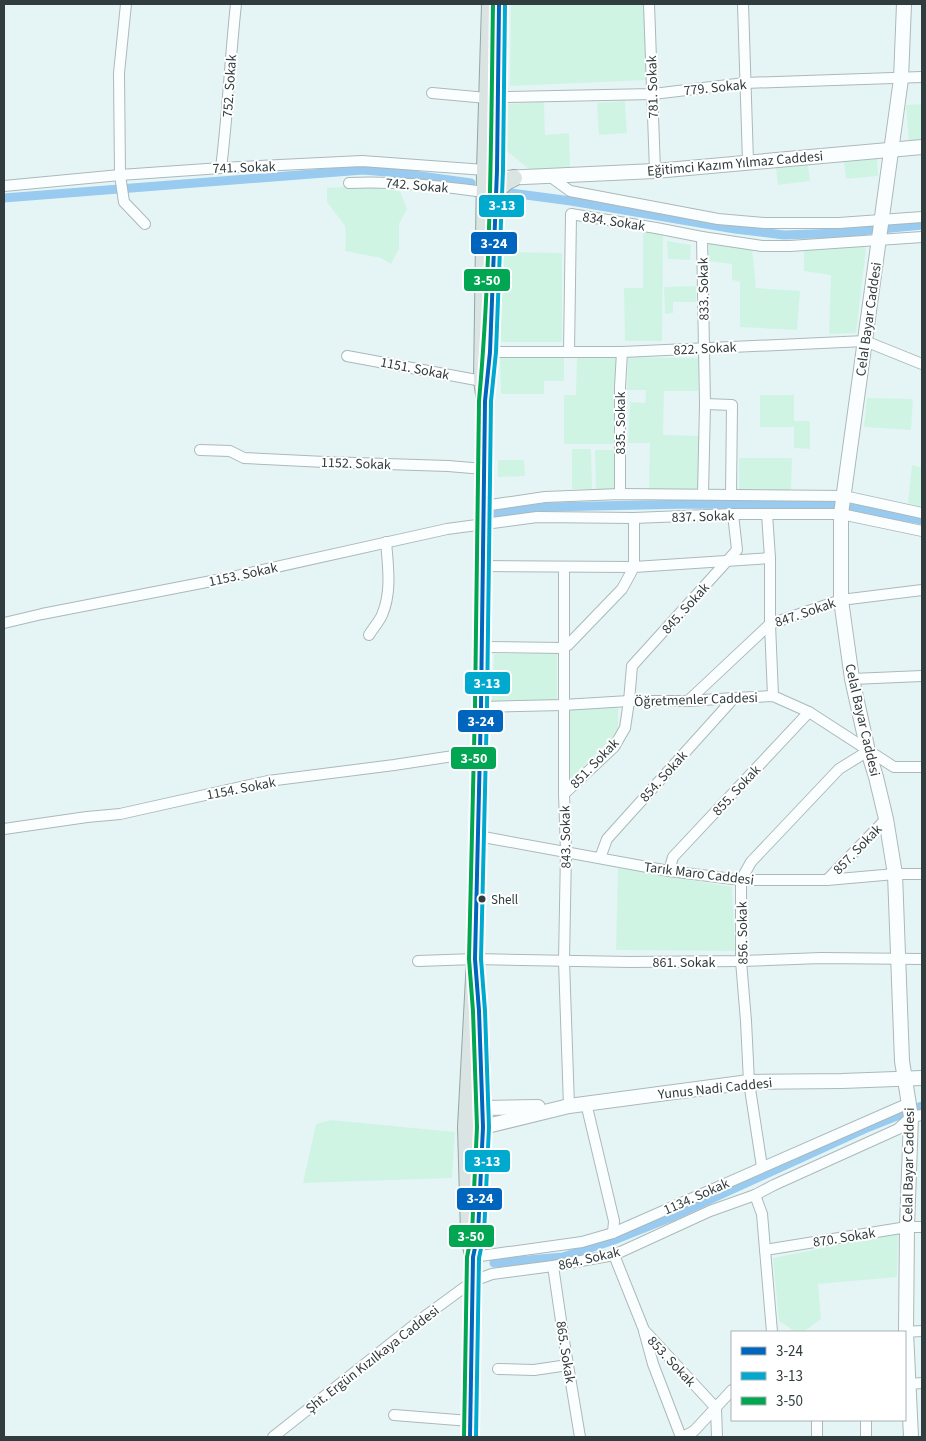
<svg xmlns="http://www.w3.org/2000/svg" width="926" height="1441" font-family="'Source Sans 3',sans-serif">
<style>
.green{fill:#d0f4e4}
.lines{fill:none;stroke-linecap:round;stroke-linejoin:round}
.canal{stroke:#99caf0;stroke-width:9}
.street-casing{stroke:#acb8b9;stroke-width:12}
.secondary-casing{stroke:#acb8b9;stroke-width:16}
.primary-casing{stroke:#91a7a5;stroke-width:18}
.street{stroke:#fbfefe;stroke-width:10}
.secondary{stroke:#fbfefe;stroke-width:14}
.primary{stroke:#dae4e2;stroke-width:16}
.bus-1-casing{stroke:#fff;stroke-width:8}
.bus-2-casing{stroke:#fff;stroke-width:8}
.bus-3-casing{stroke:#fff;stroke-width:8}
.bus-1{stroke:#0065bd;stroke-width:4}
.bus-2{stroke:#00a9ce;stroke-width:4}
.bus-3{stroke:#00a651;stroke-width:4}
.bus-dot{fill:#303c3d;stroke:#fff;stroke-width:2}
.labels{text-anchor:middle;stroke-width:4;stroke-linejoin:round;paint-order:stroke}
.bus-label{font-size:13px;fill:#303c3d;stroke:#fff;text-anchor:start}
.street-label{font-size:14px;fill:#303c3d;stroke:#fff}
.line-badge{stroke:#fff;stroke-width:2}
.badge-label{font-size:14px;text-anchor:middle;font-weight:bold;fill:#fff}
</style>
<rect width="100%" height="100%" fill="#e5f5f6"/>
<g class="green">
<polygon points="511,4 644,4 648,80 510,86"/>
<polygon points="625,101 627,133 599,135 597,103"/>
<polygon points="544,102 545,135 569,133 570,167 530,170 503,148 507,104"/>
<polygon points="922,104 922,142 909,143 906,105"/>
<polygon points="877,159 878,176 846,179 844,162"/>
<polygon points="808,165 810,181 778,185 776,168"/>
<polygon points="356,186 400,191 407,209 399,224 399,249 391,264 381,258 345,251 346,237 345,226 327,202 327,188"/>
<polygon points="643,230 663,234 662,341 625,341 624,288 643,288"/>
<polygon points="667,241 691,245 690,260 668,259"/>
<polygon points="709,242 752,248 756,288 800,291 797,330 740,327 740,282 732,280 732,264 708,261"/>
<polygon points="862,244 866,249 856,333 829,334 831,275 804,271 804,250"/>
<polygon points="501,252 562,253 562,342 501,342"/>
<polygon points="696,286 696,302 673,302 673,313 665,314 664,287"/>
<polygon points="564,354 564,381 544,381 544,394 501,394 500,355"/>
<polygon points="577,357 618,358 617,444 564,444 564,395 576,395"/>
<polygon points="628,357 698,358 698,391 664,391 663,435 702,436 700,491 649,489 650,443 628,443 630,402 645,403 646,390 627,390"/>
<polygon points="760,395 794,395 794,421 810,421 810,449 794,448 794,427 760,427"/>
<polygon points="867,398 913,399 911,430 864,427"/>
<polygon points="572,449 591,449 592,489 572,489"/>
<polygon points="595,450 615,450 615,489 596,490"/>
<polygon points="739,458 792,458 791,490 739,489"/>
<polygon points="498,460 524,460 525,476 498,477"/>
<polygon points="912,465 922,468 922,507 908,503"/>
<polygon points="494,654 557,654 557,700 492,701"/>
<polygon points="618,708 618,732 571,778 566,778 568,709"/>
<polygon points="618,868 732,887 735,951 616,950"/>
<polygon points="331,1120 455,1132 452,1178 303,1183 316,1124"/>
<path d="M898,1233L897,1277L818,1284L821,1319C798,1336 802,1336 779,1321L773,1258Z"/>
</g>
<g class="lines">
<g class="canal">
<polyline points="511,193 571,201 735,229 784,235 840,233 922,225"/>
<polyline points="4,198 363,170 399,173 471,183"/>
<polyline points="496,514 548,507 690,504 834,505 922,520"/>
<polyline points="494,1263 563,1257 614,1240 674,1216 869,1127 922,1106"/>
</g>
<g class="street-casing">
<g id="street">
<polyline points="126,4 119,73 120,175 124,202 145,224"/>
<polyline points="649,4 655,171"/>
<polyline points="743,4 748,162"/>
<polyline points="432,93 487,98"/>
<polyline points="508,97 653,94 745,83 922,77"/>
<path d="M221,168C228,113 230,58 236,4"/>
<polyline points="548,175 570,191 718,219 765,223 839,223 922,217"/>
<path d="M349,183C395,181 439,186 485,192"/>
<polyline points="4,186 120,175 221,168 362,161 485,170"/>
<polyline points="702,237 705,404 732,405 731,495"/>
<polyline points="483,352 622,352 865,341 922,364"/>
<polyline points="569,352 571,214 656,228 702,237 762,246 790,246 922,237"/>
<polyline points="347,356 482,381"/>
<polyline points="200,450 230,451 244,458 325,462 448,466 484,469"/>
<polyline points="620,494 620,387 622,352"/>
<polyline points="703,494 705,404"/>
<polyline points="484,506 545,497 620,494 844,496 922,513"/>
<polyline points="767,514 770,558 770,624 773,696"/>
<polyline points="482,566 634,567 770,558"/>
<polyline points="564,567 564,794 566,851 564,961 569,1106"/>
<polyline points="4,623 42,614 227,578 447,529 537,517 634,518 733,514 841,514 922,531"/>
<path d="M369,635C373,628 379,622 382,615C392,592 388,566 386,542"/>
<polyline points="482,647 563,648 568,645 622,589 634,567 634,518"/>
<polyline points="852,679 922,676"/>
<polyline points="688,701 770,624 841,600 922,590"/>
<polyline points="481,707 563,705 629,701 688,701 734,698 773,696 809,712 894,767 922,767"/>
<polyline points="564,794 614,747 625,728 629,701 632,666 737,550 733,514"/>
<polyline points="4,829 87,817 120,814 268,781 394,765 480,752"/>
<polyline points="478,836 669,871 741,880 827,880 895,874 922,874"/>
<polyline points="600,858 607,839 734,698"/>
<polyline points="669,871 673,857 809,712"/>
<polyline points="827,880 886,819"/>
<polyline points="418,961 475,959 630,962 741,961 821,958 922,959"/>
<polyline points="586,1103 614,1221 613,1233"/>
<polyline points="762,1167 749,1082 746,1021 741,961 741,880 751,862 839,769 868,751"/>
<polyline points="755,1195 762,1214 772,1332"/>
<polyline points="765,1250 907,1227 922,1227"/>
<polyline points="614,1255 644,1330 716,1408 717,1437"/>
<polyline points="473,1257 582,1242 613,1233 909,1103"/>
<polyline points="553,1266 564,1341 580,1437"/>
<polyline points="644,1331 653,1364 681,1437"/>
<polyline points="904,1332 922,1331"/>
<polyline points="498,1369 534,1370 568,1365"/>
<polyline points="909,1384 922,1383"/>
<polyline points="394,1415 470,1421"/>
<polyline points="817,1420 817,1437"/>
<polyline points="866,1420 866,1437"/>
<polyline points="273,1437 428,1314 473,1281 492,1274 553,1266 614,1255 710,1211 755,1195 774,1185 898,1129 911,1117 922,1115"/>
<polyline points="683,1437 694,1431 732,1390"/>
</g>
</g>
<g class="secondary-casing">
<g id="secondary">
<polyline points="904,4 901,79 841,514 841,600 852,679 868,751 876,777 886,819 895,874 902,1061 911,1117 907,1227 906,1332 911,1437"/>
<polyline points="505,178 655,171 922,147"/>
<polyline points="483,1108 538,1107"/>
<polyline points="483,1127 569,1106 749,1082 842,1081 922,1078"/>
</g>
</g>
<g class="primary-casing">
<g id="primary">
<polyline points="495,192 506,182 514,178"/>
<polyline points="495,204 498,104"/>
<polyline points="479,1223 483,1108 481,1045"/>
<polyline points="470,1437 473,1257 469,1234 466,1127 475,959 481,707 485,401 482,381 485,170 490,4"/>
</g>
</g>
<use href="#street" class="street"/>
<use href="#secondary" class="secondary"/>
<use href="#primary" class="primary"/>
<g class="bus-1-casing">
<polyline id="bus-1" points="470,1437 473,1257 478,1234 483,1127 479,1011 475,959 481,707 485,401 490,352 497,170 499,4"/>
</g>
<g class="bus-2-casing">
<polyline id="bus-2" points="476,1437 479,1258 484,1234 489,1127 485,1011 481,959 487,707 491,401 496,352 503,170 505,4"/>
</g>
<g class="bus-3-casing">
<path id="bus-3" d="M464,1437L467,1257L472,1233L477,1127L473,1011L469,959L475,707L479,401C491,269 491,136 493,4"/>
</g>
<use href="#bus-1" class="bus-1"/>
<use href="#bus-2" class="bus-2"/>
<use href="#bus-3" class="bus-3"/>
</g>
<circle class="bus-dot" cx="482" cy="899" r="4.5"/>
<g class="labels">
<g class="bus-label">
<text x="491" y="904">Shell</text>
</g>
<g class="street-label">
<text transform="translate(229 86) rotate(-86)" y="5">752. Sokak</text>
<text transform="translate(652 87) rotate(-92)" y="5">781. Sokak</text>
<text transform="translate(715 87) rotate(-6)" y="5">779. Sokak</text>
<text transform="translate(735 163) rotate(-5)" y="5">Eğitimci Kazım Yılmaz Caddesi</text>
<text transform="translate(244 167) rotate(-2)" y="5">741. Sokak</text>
<text transform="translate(417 185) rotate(5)" y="5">742. Sokak</text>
<text transform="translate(614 221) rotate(9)" y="5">834. Sokak</text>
<text transform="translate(703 289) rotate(-91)" y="5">833. Sokak</text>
<text transform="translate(868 319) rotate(-82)" y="5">Celal Bayar Caddesi</text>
<text transform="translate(705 348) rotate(-3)" y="5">822. Sokak</text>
<text transform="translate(415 368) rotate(11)" y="5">1151. Sokak</text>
<text transform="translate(620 423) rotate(-90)" y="5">835. Sokak</text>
<text transform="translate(356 463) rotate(2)" y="5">1152. Sokak</text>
<text transform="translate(703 516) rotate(-2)" y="5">837. Sokak</text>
<text transform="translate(243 574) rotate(-12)" y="5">1153. Sokak</text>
<text transform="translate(685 608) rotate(-48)" y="5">845. Sokak</text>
<text transform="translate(805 612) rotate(-19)" y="5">847. Sokak</text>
<text transform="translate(696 699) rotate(-2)" y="5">Öğretmenler Caddesi</text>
<text transform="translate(863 720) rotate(77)" y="5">Celal Bayar Caddesi</text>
<text transform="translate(594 763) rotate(-46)" y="5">851. Sokak</text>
<text transform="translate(663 776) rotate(-48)" y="5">854. Sokak</text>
<text transform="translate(241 788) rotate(-11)" y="5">1154. Sokak</text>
<text transform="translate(736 790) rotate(-47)" y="5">855. Sokak</text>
<text transform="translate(565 837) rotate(-91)" y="5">843. Sokak</text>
<text transform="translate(857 849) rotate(-46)" y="5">857. Sokak</text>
<text transform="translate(699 873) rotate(7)" y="5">Tarık Maro Caddesi</text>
<text transform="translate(742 933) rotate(-91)" y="5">856. Sokak</text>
<text x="684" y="967">861. Sokak</text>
<text transform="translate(715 1088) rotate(-6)" y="5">Yunus Nadi Caddesi</text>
<text transform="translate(908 1165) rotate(-89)" y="5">Celal Bayar Caddesi</text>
<text transform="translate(696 1196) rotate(-24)" y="5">1134. Sokak</text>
<text transform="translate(844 1237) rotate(-9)" y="5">870. Sokak</text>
<text transform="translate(589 1258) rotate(-13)" y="5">864. Sokak</text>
<text transform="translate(566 1352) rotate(81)" y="5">865. Sokak</text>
<text transform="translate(372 1359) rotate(-38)" y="5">Şht. Ergün Kızılkaya Caddesi</text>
<text transform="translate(672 1361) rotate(47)" y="5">853. Sokak</text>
</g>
</g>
<g class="line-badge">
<rect x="478" y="194" width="47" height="24" rx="5" fill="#00a9ce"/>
<rect x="470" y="231" width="48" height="24" rx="5" fill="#0065bd"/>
<rect x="463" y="268" width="48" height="24" rx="5" fill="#00a651"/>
<rect x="464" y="671" width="47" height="24" rx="5" fill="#00a9ce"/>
<rect x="457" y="709" width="47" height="24" rx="5" fill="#0065bd"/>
<rect x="450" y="746" width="47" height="24" rx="5" fill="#00a651"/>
<rect x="464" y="1149" width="47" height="24" rx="5" fill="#00a9ce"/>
<rect x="456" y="1187" width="47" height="24" rx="5" fill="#0065bd"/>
<rect x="448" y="1224" width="47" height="24" rx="5" fill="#00a651"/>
</g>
<g class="badge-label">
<text x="502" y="210">3-13</text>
<text x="494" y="248">3-24</text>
<text x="487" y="285">3-50</text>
<text x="487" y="688">3-13</text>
<text x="481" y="726">3-24</text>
<text x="474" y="763">3-50</text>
<text x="487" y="1166">3-13</text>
<text x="480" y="1203">3-24</text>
<text x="471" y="1241">3-50</text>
</g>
<rect width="926" height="1441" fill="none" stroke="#303c3d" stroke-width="10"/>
<rect x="731" y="1331" width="175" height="90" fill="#ffffff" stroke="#acb1b1"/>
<rect x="741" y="1347" width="25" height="8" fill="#0065bd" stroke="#acb1b1"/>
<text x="776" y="1356" font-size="15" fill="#303c3d">3-24</text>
<rect x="741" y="1372" width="25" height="8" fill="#00a9ce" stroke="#acb1b1"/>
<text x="776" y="1381" font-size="15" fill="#303c3d">3-13</text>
<rect x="741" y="1397" width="25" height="8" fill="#00a651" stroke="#acb1b1"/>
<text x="776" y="1406" font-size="15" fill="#303c3d">3-50</text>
</svg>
